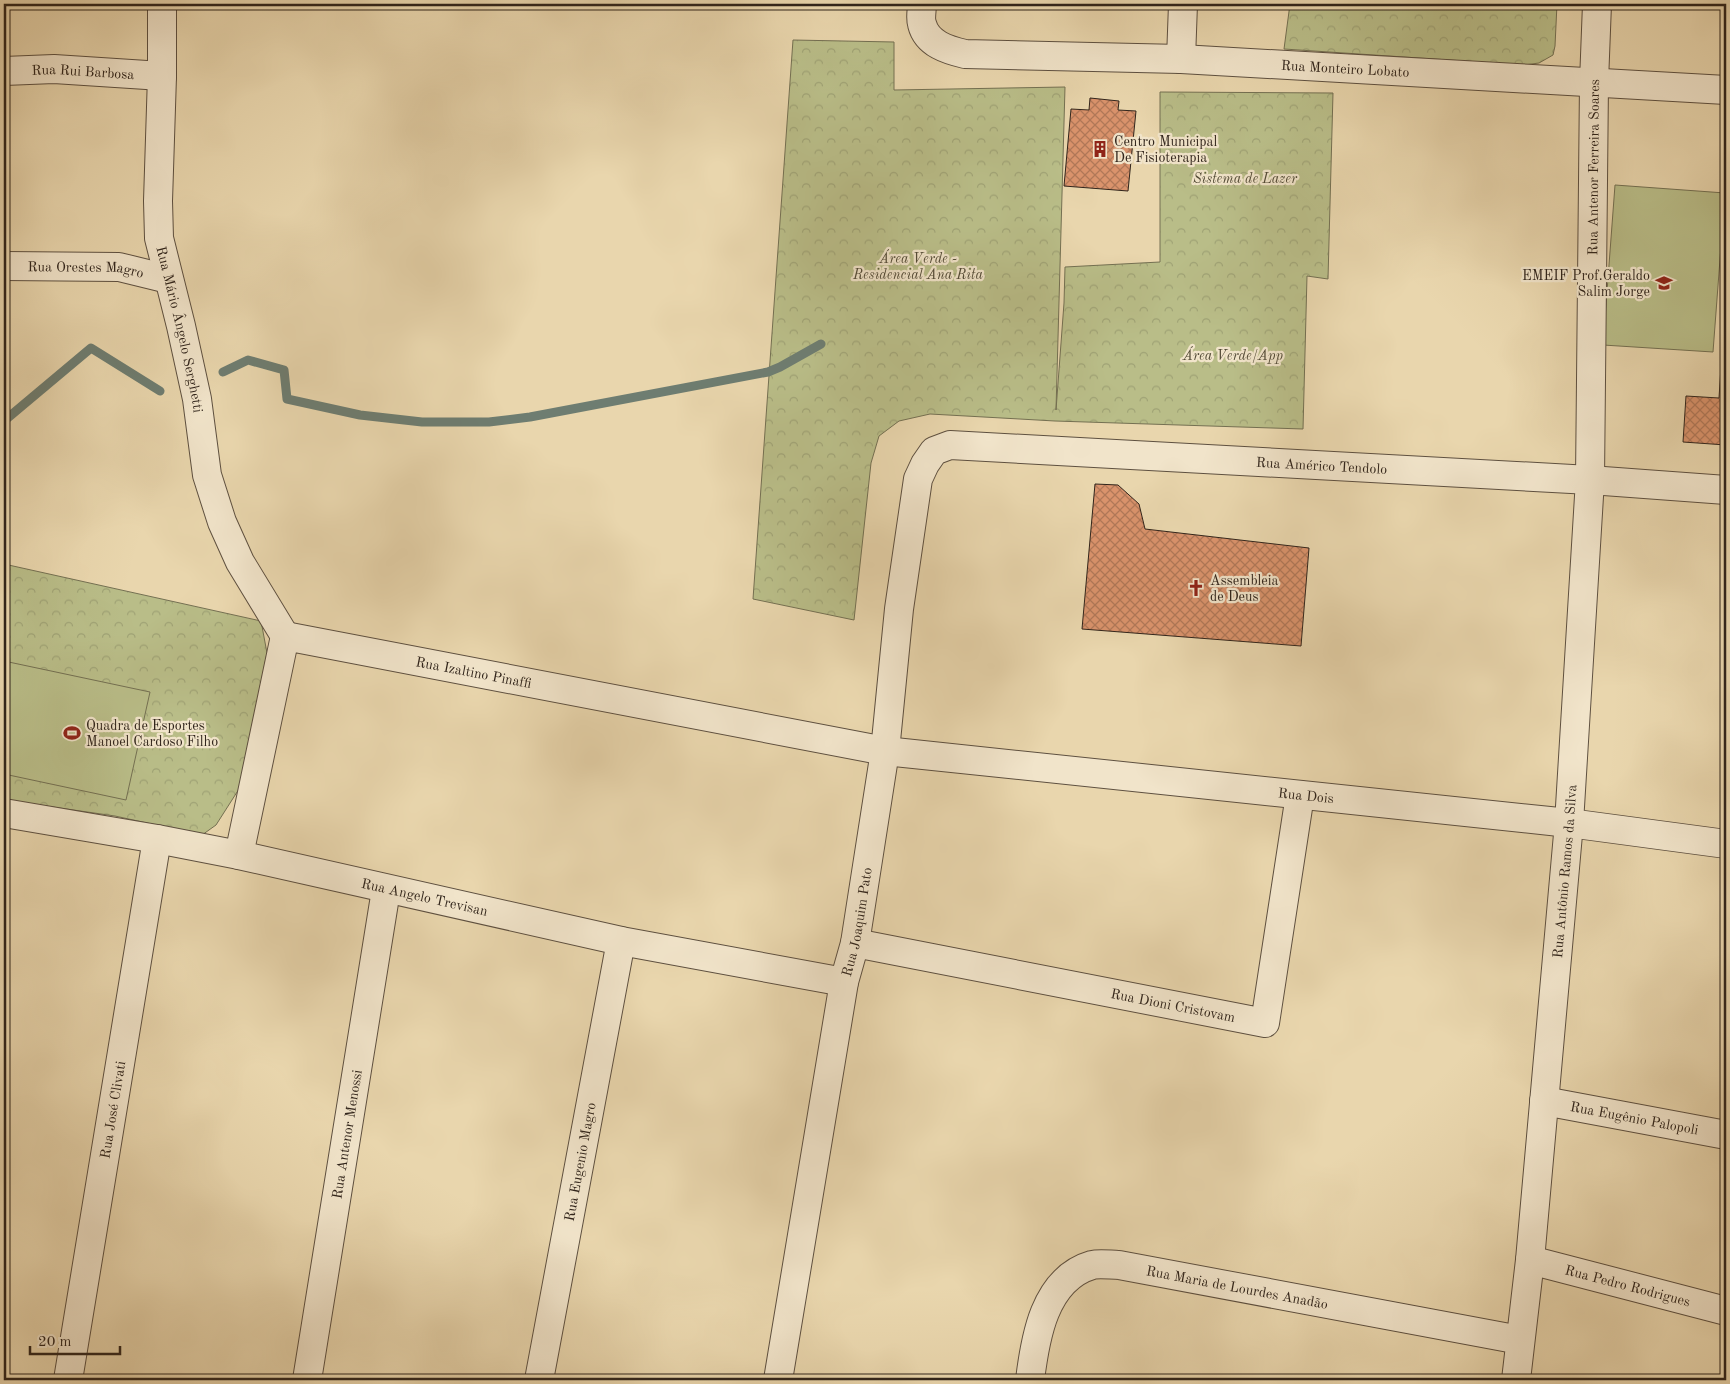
<svg xmlns="http://www.w3.org/2000/svg" width="1730" height="1384" font-family="'Old Standard TT',serif">
<style>
.forest{fill:url(#forest-crowns);stroke:#747052}
.pitch{fill:#b9bd88;stroke:#747052}
.lines{fill:none;stroke-linecap:round;stroke-linejoin:round}
.stream{stroke:#6e7d71;stroke-width:9}
.building{fill:url(#building-cross-hatch);stroke:#30241b}
.minor-casing{stroke:#5e5040;stroke-width:30}
.minor{stroke:#f1e4ca;stroke-width:28}
.labels{text-anchor:middle;stroke-width:4.5;stroke-linejoin:round;paint-order:stroke}
.street-label{font-size:14px;fill:#30241b;stroke:#f1e4ca}
.poi-label{font-size:14px;fill:#30241b;stroke:#f1e4ca;text-anchor:start}
.park-label{font-size:14px;font-style:italic;fill:#524a36;stroke:#f1e4ca}
</style>
<defs>
<pattern id="forest-crowns" width="20" height="18" patternUnits="userSpaceOnUse" patternTransform="scale(1.25)"><rect width="20" height="18" fill="#b9bd88"/><path d="M2 6a3 3 0 1 1 6 0M12 15a3 3 0 1 1 6 0" fill="none" stroke="#9fa275"/></pattern>
<pattern id="building-cross-hatch" width="8" height="8" patternUnits="userSpaceOnUse" patternTransform="scale(1.25)"><rect width="8" height="8" fill="#da936c"/><path d="M0 0l8 8M0 8l8-8" fill="none" stroke="#b17858"/></pattern>
</defs>
<rect width="100%" height="100%" fill="#e9d6ad"/>
<filter id="stains"><feTurbulence type="fractalNoise" baseFrequency=".004" numOctaves="4"/><feColorMatrix values="0 0 0 0 .2 0 0 0 0 .09 0 0 0 0 .02 0 0 0 .5 -.17"/></filter>
<radialGradient id="worn" r=".72"><stop offset=".6" stop-color="#630" stop-opacity="0"/><stop offset="1" stop-color="#630" stop-opacity=".3"/></radialGradient>
<g class="forest">
<polygon points="1290,4 1557,4 1555,46 1553,55 1539,63 1524,65 1284,49"/>
<polygon points="793,40 894,42 894,90 1065,87 1056,410 1064,303 1065,267 1160,262 1160,92 1333,93 1328,279 1307,276 1303,429 1055,421 930,414 899,421 879,436 871,463 854,620 753,599"/>
<polygon points="4,564 261,621 267,653 239,789 216,825 202,835 115,816 4,800"/>
</g>
<g class="pitch">
<polygon points="1615,185 1725,193 1713,352 1603,345"/>
<polygon points="4,661 150,692 126,800 4,774"/>
</g>
<g class="lines">
<g class="stream">
<polyline points="223,372 248,360 284,370 287,399 360,415 422,422 489,422 530,417 768,372 780,367 821,344"/>
<polyline points="4,421 91,348 160,391"/>
</g>
</g>
<g class="building">
<polygon points="1090,98 1119,101 1118,110 1136,111 1128,191 1064,186 1071,109 1089,110"/>
<polygon points="1726,288 1726,445 1683,442 1686,396 1719,398"/>
<polygon points="1095,484 1118,485 1139,504 1145,529 1309,548 1301,646 1082,629"/>
</g>
<g class="lines">
<g class="minor-casing">
<g id="minor">
<path id="s1" d="M162,4V76L158,201L159,238L181,326L197,399L207,475L222,522L240,562L285,636"/>
<path id="s2" d="M922,4C922,10 920,18 922,24C927,44 948,50 965,54L1181,59L1726,90"/>
<polyline points="1181,59 1183,4"/>
<path id="s3" d="M4,71L54,69L162,76"/>
<path id="s4" d="M4,266L119,267L168,279"/>
<path id="s5" d="M4,813L157,839L239,855L621,941L844,982"/>
<path id="s6" d="M239,855L285,636L885,751L1569,823L1726,844"/>
<path id="s7" d="M855,943L1265,1023L1300,795"/>
<path id="s8" d="M1544,1101L1726,1135"/>
<path id="s9" d="M1530,1260L1726,1311"/>
<path id="s10" d="M68,1380L157,839"/>
<path id="s11" d="M307,1380L386,890"/>
<path id="s12" d="M539,1380L621,941"/>
<path id="s13" d="M778,1380L844,982L855,943L885,751L899,609L918,479L925,464L934,451L950,445L1590,480L1726,490"/>
<path id="s14" d="M1030,1380C1035,1339 1044,1279 1092,1265C1100,1263 1111,1265 1119,1265L1520,1340"/>
<path id="s15" d="M1516,1380L1530,1260L1569,823L1590,480L1594,82L1597,4"/>
</g>
</g>
<use href="#minor" class="minor"/>
</g>
<defs>
<g id="building-bare" transform="scale(1.35)"><path d="M-4-6H4V6H1V3H-1V6H-4ZM-2.5-4.3h1.7v1.8h-1.7ZM.8-4.3h1.7v1.8H.8ZM-2.5-1h1.7V.8h-1.7ZM.8-1h1.7V.8H.8Z" fill="#8f2418" stroke="#f1e4ca" stroke-width="2.5" paint-order="stroke"/></g>
<g id="school-bare" transform="scale(1.35)"><path d="M0-5L7-2L0 1L-7-2ZM-4 1L0 2.5L4 1V4Q0 6-4 4Z" fill="#8f2418" stroke="#f1e4ca" stroke-width="2.5" paint-order="stroke"/></g>
<g id="church-bare" transform="scale(1.35)"><path d="M-1.2-6h2.4v3.5h3.3v2.4h-3.3V6h-2.4V-.1h-3.3v-2.4h3.3Z" fill="#8f2418" stroke="#f1e4ca" stroke-width="2.5" paint-order="stroke"/></g>
<g id="stadium-bare" transform="scale(1.35)"><path d="M0-5a6.5 5 0 1 0 0 10a6.5 5 0 1 0 0-10ZM-3.5-1.8h7v3.6h-7Z" fill="#8f2418" stroke="#f1e4ca" stroke-width="2.5" paint-order="stroke"/></g>
</defs>
<g fill-rule="evenodd">
<use href="#building-bare" x="1100" y="149"/>
<use href="#school-bare" x="1664" y="283"/>
<use href="#church-bare" x="1196" y="588"/>
<use href="#stadium-bare" x="72" y="733"/>
</g>
<g class="labels">
<g class="street-label">
<text dy="5" stroke="none"><textPath href="#s2" startOffset="456">Rua Monteiro Lobato</textPath></text>
<text dy="5" stroke="none"><textPath href="#s3" startOffset="79">Rua Rui Barbosa</textPath></text>
<text dy="5" stroke="none"><textPath href="#s15" startOffset="1216">Rua Antenor Ferreira Soares</textPath></text>
<text dy="5" stroke="none"><textPath href="#s4" startOffset="82">Rua Orestes Magro</textPath></text>
<text dy="5" stroke="none"><textPath href="#s1" startOffset="328">Rua Mário Ângelo Serghetti</textPath></text>
<text dy="5" stroke="none"><textPath href="#s13" startOffset="1334">Rua Américo Tendolo</textPath></text>
<text dy="5" stroke="none"><textPath href="#s6" startOffset="416">Rua Izaltino Pinaffi</textPath></text>
<text dy="5" stroke="none"><textPath href="#s6" startOffset="1258">Rua Dois</textPath></text>
<text dy="5" stroke="none"><textPath href="#s15" startOffset="511">Rua Antônio Ramos da Silva</textPath></text>
<text dy="5" stroke="none"><textPath href="#s5" startOffset="429">Rua Angelo Trevisan</textPath></text>
<text dy="5" stroke="none"><textPath href="#s13" startOffset="465">Rua Joaquim Pato</textPath></text>
<text dy="5" stroke="none"><textPath href="#s7" startOffset="324">Rua Dioni Cristovam</textPath></text>
<text dy="5" stroke="none"><textPath href="#s10" startOffset="274">Rua José Clivati</textPath></text>
<text dy="5" stroke="none"><textPath href="#s8" startOffset="92">Rua Eugênio Palopoli</textPath></text>
<text dy="5" stroke="none"><textPath href="#s11" startOffset="249">Rua Antenor Menossi</textPath></text>
<text dy="5" stroke="none"><textPath href="#s12" startOffset="222">Rua Eugenio Magro</textPath></text>
<text dy="5" stroke="none"><textPath href="#s9" startOffset="101">Rua Pedro Rodrigues</textPath></text>
<text dy="5" stroke="none"><textPath href="#s14" startOffset="286">Rua Maria de Lourdes Anadão</textPath></text>
</g>
<g class="poi-label">
<text x="1114" y="146">Centro Municipal<tspan x="1114" dy="16">De Fisioterapia</tspan></text>
<text x="1650" y="280" text-anchor="end">EMEIF Prof.Geraldo<tspan x="1650" dy="16">Salim Jorge</tspan></text>
<text x="1210" y="585">Assembleia<tspan x="1210" dy="16">de Deus</tspan></text>
<text x="86" y="730">Quadra de Esportes<tspan x="86" dy="16">Manoel Cardoso Filho</tspan></text>
</g>
<g class="park-label">
<text x="1245" y="183">Sistema de Lazer</text>
<text x="918" y="263">Área Verde -<tspan x="918" dy="16">Residencial Ana Rita</tspan></text>
<text x="1233" y="360">Área Verde/App</text>
</g>
</g>
<rect width="1730" height="1384" fill="none" stroke="#e9d6ad" stroke-width="20"/>
<rect x="5" y="5" width="1720" height="1374" fill="none" stroke="#30241b" stroke-width="2.5"/>
<rect x="10" y="10" width="1710" height="1364" fill="none" stroke="#30241b"/>
<path d="M30 1346v8h90v-8" fill="none" stroke="#30241b" stroke-width="2.5"/>
<text x="38" y="1346" font-size="15" fill="#30241b" stroke="#f1e4ca" stroke-width="4" paint-order="stroke">20 m</text>
<rect width="100%" height="100%" filter="url(#stains)"/>
<rect width="100%" height="100%" fill="url(#worn)"/>
</svg>
